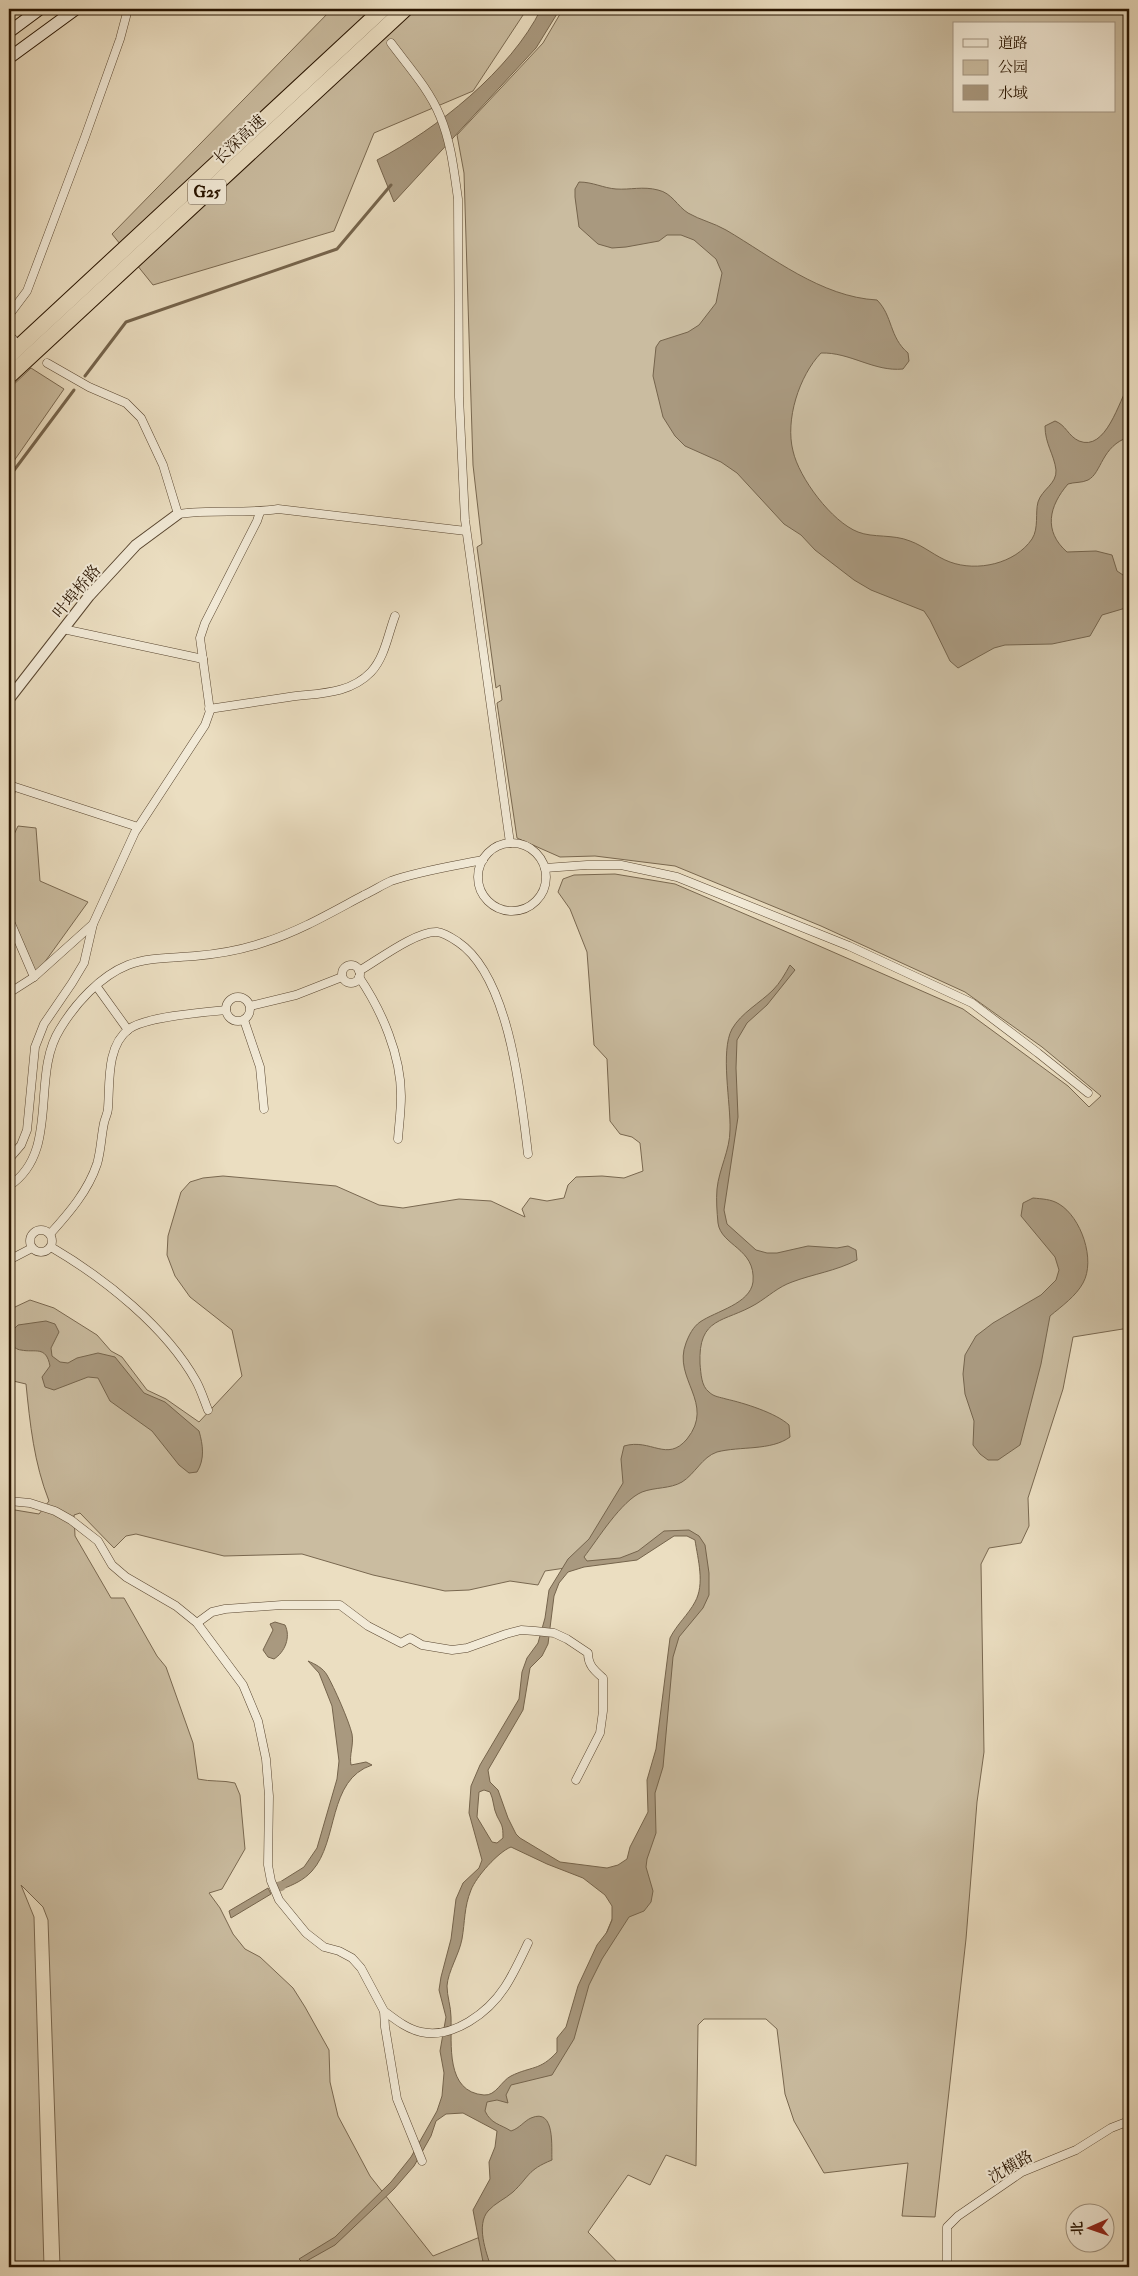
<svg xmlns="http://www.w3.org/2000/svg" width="1138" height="2276" font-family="'IM FELL Double Pica','Noto Serif SC',serif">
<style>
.green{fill:#cabca0;stroke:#796850;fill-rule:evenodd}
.water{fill:#a9997f;stroke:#75644c;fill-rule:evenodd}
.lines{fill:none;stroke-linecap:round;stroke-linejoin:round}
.stream{stroke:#75644c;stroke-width:3}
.canal{stroke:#a9997f;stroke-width:10}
.minor-tunnel{stroke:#c4b69a;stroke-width:8;stroke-dasharray:8 4;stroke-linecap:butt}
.minor-casing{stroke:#594630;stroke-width:9}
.tertiary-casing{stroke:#594630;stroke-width:12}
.secondary-casing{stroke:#281400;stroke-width:13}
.motorway-casing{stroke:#281400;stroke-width:17}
.minor{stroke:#f2ead7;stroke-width:8}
.tertiary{stroke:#f2ead7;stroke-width:10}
.secondary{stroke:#f2ead7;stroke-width:11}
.motorway{stroke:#ebdec1;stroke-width:15}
.labels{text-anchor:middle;stroke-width:4;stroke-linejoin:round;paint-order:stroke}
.shield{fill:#f2ead7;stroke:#655440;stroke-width:1}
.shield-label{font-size:15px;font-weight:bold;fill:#281400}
.street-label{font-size:16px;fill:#281400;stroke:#f2ead7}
</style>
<rect width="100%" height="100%" fill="#ebdec1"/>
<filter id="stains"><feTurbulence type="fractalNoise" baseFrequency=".004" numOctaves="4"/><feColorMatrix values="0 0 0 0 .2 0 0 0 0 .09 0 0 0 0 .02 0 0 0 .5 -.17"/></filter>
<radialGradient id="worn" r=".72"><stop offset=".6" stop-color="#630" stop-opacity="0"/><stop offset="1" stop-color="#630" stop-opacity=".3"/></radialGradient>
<g class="green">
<polygon points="332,9 527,9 473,91 374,133 334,231 153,285 112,234"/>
<path d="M563,9H1129V1328L1073,1337L1063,1389L1028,1498L1029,1526L1021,1543L989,1548L981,1564L984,1752L977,1802L966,1939L935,2217L902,2216L908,2163L824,2173L794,2121L785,2094L777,2029L766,2019H704L698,2025L696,2166L666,2155L650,2185L628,2175L588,2232L622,2267H60L48,1920L43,1907L21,1885L34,1917L44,2267H9V1509L39,1514L49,1501C34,1463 30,1424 26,1384L9,1380V1315L15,1307L30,1300L54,1308L97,1335L111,1351L122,1357L147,1390L166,1399L199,1422L242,1376L232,1330L190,1297L175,1276L167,1255L168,1236L181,1192L190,1182L203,1178L223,1176L336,1186L379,1205L403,1208L459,1199L491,1201L525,1217L522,1209L530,1198L547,1201L564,1198L568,1185L576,1177L602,1176L624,1178L643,1171L640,1143L632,1137L620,1134L610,1121L607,1059L594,1045L587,952L570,909L558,892L563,879L574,875L615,874L675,884L817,945L963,1009L1068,1086L1089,1107L1101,1096L1042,1047L965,992L821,926L675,866L595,856L560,857L517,838L497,703L502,700L500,685L496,688L477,547L482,544L473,465L464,173L457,135L543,43ZM954,24H1114V111H954ZM80,1513L114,1548L126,1536L136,1534L224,1556L302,1554L373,1575L445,1591L469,1590L510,1581L538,1585L545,1571L633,1558L668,1534L682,1533L697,1538L703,1598L673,1644L652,1782V1824L590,1972L554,2066L510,2082L481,2101L486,2122L508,2136L478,2210L480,2237L433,2256L370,2176L338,2116L330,2082L329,2050L305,2007L293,1988L260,1957L245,1949L233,1934L220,1908L209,1893L222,1889L245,1849L240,1795L235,1783C223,1780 211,1782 198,1779L193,1743L166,1667L157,1656L124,1598H111L75,1536L74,1515Z"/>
<polygon points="31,368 64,389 9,468 9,389"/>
<polygon points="18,826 36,828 40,881 88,902 34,977 9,919 9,845"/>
</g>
<g class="water">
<path d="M541,9H560L536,48L394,202L377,160C436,130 511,70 541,9Z"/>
<path d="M579,182C593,182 603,188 616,189C630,190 643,186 658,190C672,193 677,206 688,213C700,220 714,223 726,230C772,257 821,297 877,300C893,316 889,337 908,353L909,361L903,369C874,372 850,352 821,353C799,376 785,420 793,451C799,478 832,522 858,532C873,538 893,534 910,541C924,546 936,557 950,562C977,572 1015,564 1032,539C1039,528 1035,513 1038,502C1042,489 1057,484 1056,470C1054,454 1045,444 1045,426L1055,421C1066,425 1068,436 1079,441C1106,452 1119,401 1129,384V437C1101,446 1102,473 1088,480C1082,483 1074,482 1068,484C1049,506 1043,531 1067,552L1096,551L1112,555L1117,571L1129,579V607L1102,615L1090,636L1052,644L1005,645L994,648L958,668L950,661L930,620L924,611L871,590L854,580L815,550L801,535L784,524L737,473L721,462L685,446L675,436L663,417L653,376L656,347L660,341L688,332L699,325L716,303L722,273L716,259L694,240L681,235H667L659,241L626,247L612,248L598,244L579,227L575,197V189Z"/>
<path d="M790,965L795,970L767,1005L747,1023L737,1040L736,1068L738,1117L724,1210L727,1224L756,1250L767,1253H777L808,1246L837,1248L848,1246L856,1250L857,1260C836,1271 813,1274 792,1282C778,1287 769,1296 756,1304C724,1323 698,1316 700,1364C701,1373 701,1386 709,1392C714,1397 720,1397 726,1399C744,1403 776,1413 789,1425L790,1437C771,1451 740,1446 717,1452C702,1457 695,1474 682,1482C670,1489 655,1487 642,1492C621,1501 598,1539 584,1557L587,1561L620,1558L638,1551L664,1531L689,1530L699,1536L705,1545L709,1573V1595L703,1608L679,1637L673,1657L663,1767L655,1793L656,1833L647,1859L646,1867L653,1891L651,1902L644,1911L629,1917L602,1959L589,1985L574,2039L552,2075L511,2085L506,2095L508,2103L497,2100L487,2102L485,2111C491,2124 500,2124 511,2131C520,2128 524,2121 531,2118C556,2107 551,2149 552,2160C527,2170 529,2177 513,2192C505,2199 495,2203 488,2211C476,2225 486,2252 491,2267H484L473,2210L490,2179L489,2162L495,2147L497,2131L463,2113L446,2114L436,2121L431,2136L414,2166L394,2189L335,2245L303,2263L299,2259L335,2237L391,2182L411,2157L437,2111L442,2096L444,2073L440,2051L446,2017L439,1990L441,1977L451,1939L456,1899L463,1883L479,1868L482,1860L469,1813L471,1786L480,1765L519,1699L522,1672L527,1658L538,1643L545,1618L549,1590L568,1559L589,1539L623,1483L621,1459L624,1446C651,1438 667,1463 687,1439C716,1403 672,1379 686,1343C689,1335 693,1327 700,1322C716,1311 750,1304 753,1282C756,1248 721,1246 718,1223C717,1212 716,1200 717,1189C719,1169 730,1150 730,1130C731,1104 720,1051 732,1029C741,1013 760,1003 773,990C780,983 785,974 790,965ZM674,1536H687L695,1540C698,1560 705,1584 695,1602C688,1615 677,1624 670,1638L656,1749L647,1780L648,1812L630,1847L627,1859L618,1865L607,1868L560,1862L520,1838L516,1834L508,1818L498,1790L490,1782L488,1770L523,1710L530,1668L542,1656L548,1644L554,1596L559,1583L568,1572L584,1567L637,1560ZM484,1790L490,1792C494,1800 493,1808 497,1816C502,1826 503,1825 503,1838L497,1843L492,1842L477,1817L479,1792ZM511,1847L547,1864L583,1878L605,1895L612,1906V1920L607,1932L597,1945L578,1986L566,2027L557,2038V2052C540,2071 531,2066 511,2076C501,2081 496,2096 484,2095C445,2092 452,2044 451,2017C451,2007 447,1996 447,1986C448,1971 459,1955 462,1939C465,1922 464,1907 471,1890C476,1877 498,1852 511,1847Z"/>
<path d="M1033,1198C1042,1199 1051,1199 1059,1204C1081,1217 1096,1260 1083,1283C1076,1296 1062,1306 1050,1316L1041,1364L1020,1445L998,1460H988L980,1454L973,1445L974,1421L965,1394L963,1374L965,1355L976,1336L993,1323L1041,1295L1056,1280L1059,1270L1055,1257L1021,1216L1023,1203Z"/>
<path d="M46,1321L55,1324L59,1332L51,1348L52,1356L60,1362L68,1363L77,1358L98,1353L115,1357L144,1393L165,1402L199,1431C203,1445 205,1459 197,1472L189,1473L179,1465L152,1431L110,1401L98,1378L88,1377L54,1390L45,1387L42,1377L50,1366C46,1345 35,1353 21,1350C17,1350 13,1346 10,1344L9,1334L18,1325Z"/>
<path d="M275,1622L285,1625C291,1637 285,1652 274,1659L268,1657L263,1650L273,1630L270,1624Z"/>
<path d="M308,1661C315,1664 323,1668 327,1675C334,1687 349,1721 352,1734C354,1745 349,1755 351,1765L366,1762L372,1765C327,1780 339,1841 312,1871C304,1880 293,1885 282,1889L280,1882L304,1867L317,1848L337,1779L339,1761L332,1706L319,1673Z"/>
<polygon points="268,1888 271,1894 231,1918 229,1911"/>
</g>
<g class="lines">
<g class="stream">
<polyline points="85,376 126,322 337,249 391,185"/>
<polyline points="9,477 74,390"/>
</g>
<polyline class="canal" points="278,1887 281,1886"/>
<polyline class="minor-tunnel" points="356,9 371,23"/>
<g class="minor-casing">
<g id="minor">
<path d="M391,43C408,66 429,89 440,116C451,142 454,171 458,199L459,397L465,520L510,843"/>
<polyline points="9,315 27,291 85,137 120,39 128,9"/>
<polyline points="9,335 13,339"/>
<path d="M47,363L89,387L126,403L141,418L163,465L178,514C211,509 245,514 278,509L466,531"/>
<polyline points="63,629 203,659"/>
<path d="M209,709C236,705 262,701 289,697C317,693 349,695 371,672C385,657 388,634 395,616"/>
<polyline points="9,785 138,827"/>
<polyline points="9,801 12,786"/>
<circle cx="512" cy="877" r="34"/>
<polyline points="545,868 587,865 621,865 677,877 849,946 972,1003 1038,1053 1088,1093"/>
<polyline points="9,919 34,977"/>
<circle cx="351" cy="974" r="9"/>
<path d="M359,971C378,960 416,931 437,932C445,933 452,938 458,942C510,977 521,1097 528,1154"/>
<path d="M359,977C382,1011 401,1055 401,1096C401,1111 399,1125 398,1139"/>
<polyline points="97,987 128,1030"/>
<polyline points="9,993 34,977 93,924"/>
<circle cx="238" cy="1009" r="12"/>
<polyline points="250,1006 296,995 342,977"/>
<polyline points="244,1020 260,1067 264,1109"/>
<polyline points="9,1159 21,1145 27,1130 35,1047 44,1024 72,983 84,963 93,924 135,832 205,725 210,711 200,638 205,623 257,521 260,512"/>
<path d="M9,1186C61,1152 30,1076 60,1029C75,1004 100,976 128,965C148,957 173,958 195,956C219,954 242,950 265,942C300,931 332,912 364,895C373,891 382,885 391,881C420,871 453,866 483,860"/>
<circle cx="41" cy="1241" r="11"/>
<path d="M50,1234C69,1213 88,1191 97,1164C101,1151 101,1137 104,1123C105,1118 108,1113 108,1108C110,1084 106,1046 129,1029C145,1017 204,1012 226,1010"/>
<path d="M51,1247C104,1278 166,1327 196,1381C201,1390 204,1400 208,1410"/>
<polyline points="9,1260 32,1248"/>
<polyline points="9,1501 30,1503 55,1511 71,1520 98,1541 112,1565 126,1577 176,1606 197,1623 243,1685 258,1721 266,1759 269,1796 268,1865 271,1881 279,1900 306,1933 324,1947 339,1951 352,1958 361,1968 384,2011 385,2027 397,2099 422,2161"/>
<path d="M197,1623L212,1612L225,1609L282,1605H340L368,1626L401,1643L410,1638L422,1645L452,1650L467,1648L506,1634L521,1630L535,1631L554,1633L567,1639L588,1653C588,1665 594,1670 603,1678V1711L600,1733L576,1780"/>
<path d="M384,2011C396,2020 407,2029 421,2032C453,2039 488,2013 505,1987C514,1973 521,1958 528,1943"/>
<polyline points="947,2267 947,2227 958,2216 1022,2172 1076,2150 1111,2128 1129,2121"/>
</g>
</g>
<g class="tertiary-casing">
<polyline id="tertiary" points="9,699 89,596 136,545 178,514"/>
</g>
<g class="secondary-casing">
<g id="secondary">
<polyline points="9,32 40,9"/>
<polyline points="9,58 76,9"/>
</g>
</g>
<g class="motorway-casing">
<g id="motorway">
<polyline points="9,356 383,9"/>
<polyline points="9,376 405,9"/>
</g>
</g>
<use href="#minor" class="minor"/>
<use href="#tertiary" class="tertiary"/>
<use href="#secondary" class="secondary"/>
<use href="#motorway" class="motorway"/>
</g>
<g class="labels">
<rect class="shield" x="188" y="179.5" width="38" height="25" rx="4"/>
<g class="shield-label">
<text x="207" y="197">G25</text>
</g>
<g class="street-label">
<text transform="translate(239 139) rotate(-43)" y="6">长深高速</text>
<text transform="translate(76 591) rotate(-50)" y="6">叶埠桥路</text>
<text transform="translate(1010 2166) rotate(-30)" y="6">沈横路</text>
</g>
</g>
<rect width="1138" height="2276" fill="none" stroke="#ebdec1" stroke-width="30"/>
<rect x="10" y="10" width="1118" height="2256" fill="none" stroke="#281400" stroke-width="2.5"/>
<rect x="15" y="15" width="1108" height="2246" fill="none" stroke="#281400"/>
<rect x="953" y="22" width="162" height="90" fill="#f2ead7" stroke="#a19481"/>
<rect x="963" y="39" width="25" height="8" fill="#f2ead7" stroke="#a19481"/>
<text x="998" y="48" font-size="15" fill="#281400">道路</text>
<rect x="963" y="60" width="25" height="15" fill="#cabca0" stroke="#a19481"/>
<text x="998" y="72" font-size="15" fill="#281400">公园</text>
<rect x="963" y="85" width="25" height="15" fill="#a9997f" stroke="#a19481"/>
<text x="998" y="98" font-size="15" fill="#281400">水域</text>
<g transform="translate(1090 2228) rotate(268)"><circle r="24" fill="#f2ead7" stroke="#a19481"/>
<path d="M0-4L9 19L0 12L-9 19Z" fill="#8f2418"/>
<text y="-8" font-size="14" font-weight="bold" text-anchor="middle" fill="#281400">北</text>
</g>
<rect width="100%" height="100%" filter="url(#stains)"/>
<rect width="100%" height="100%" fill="url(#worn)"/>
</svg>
